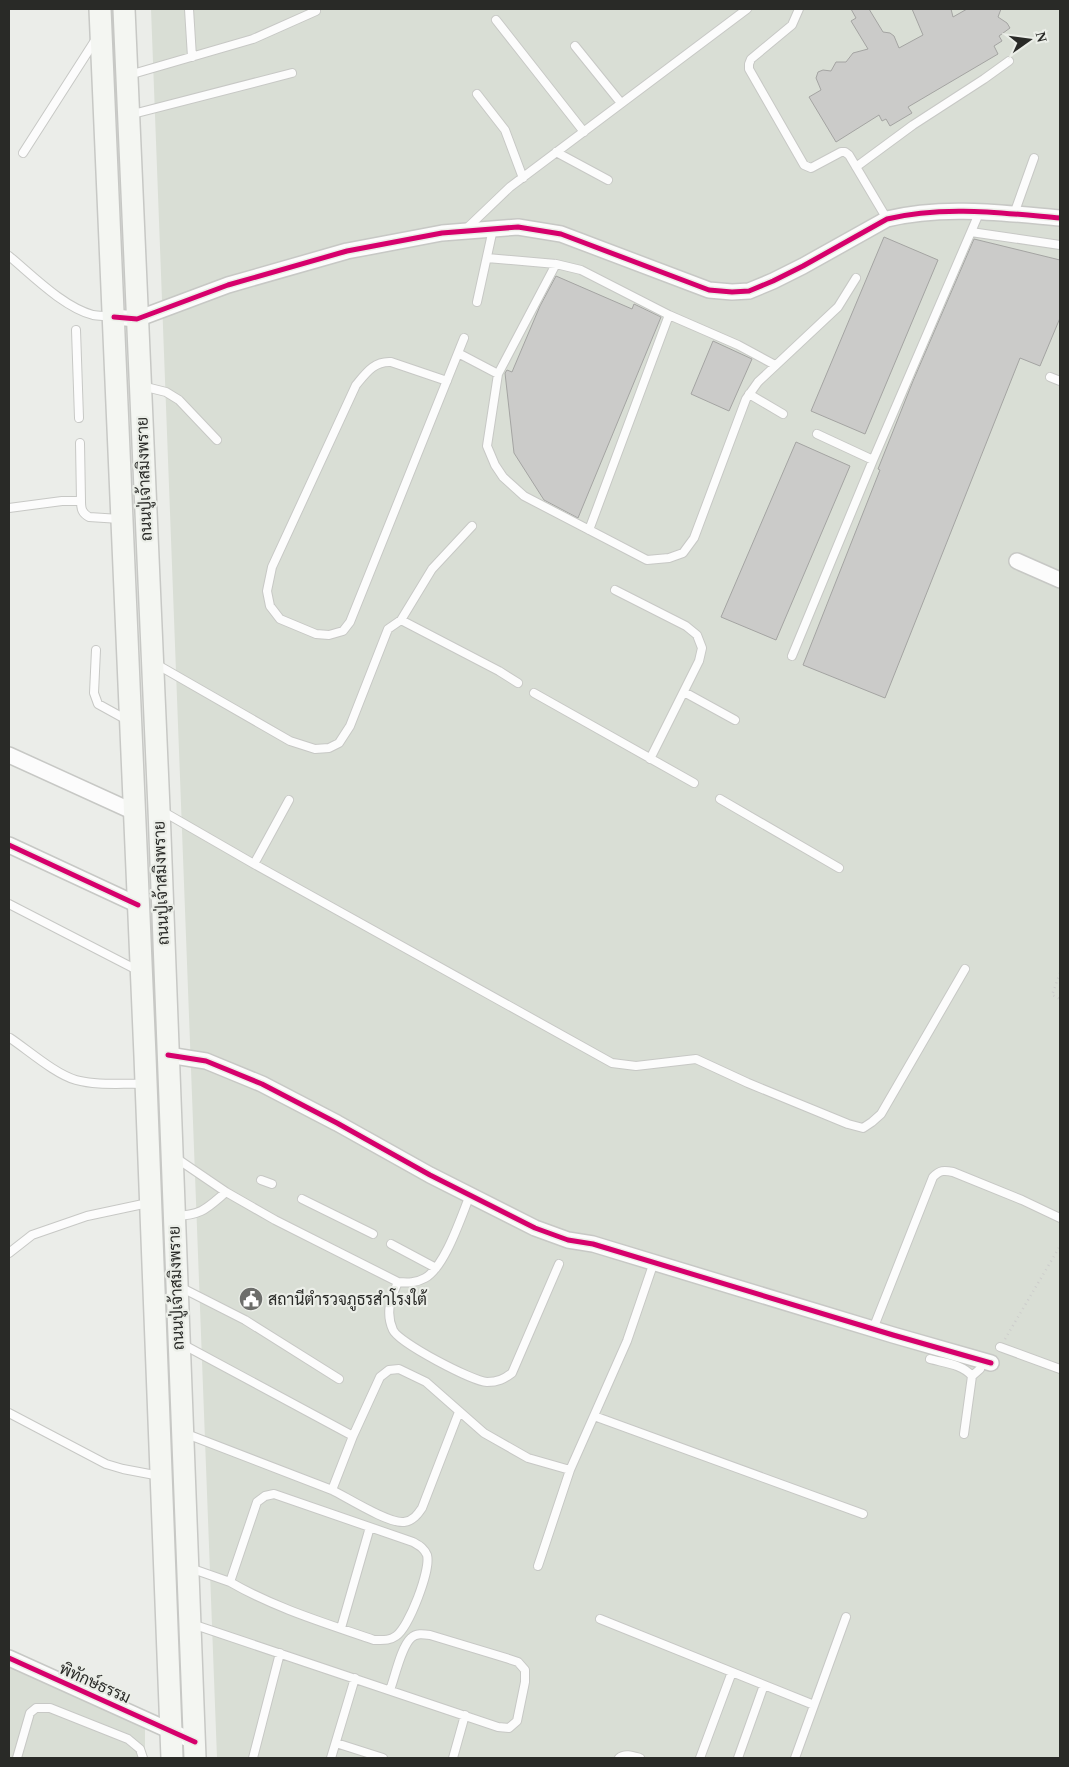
<svg xmlns="http://www.w3.org/2000/svg" width="1069" height="1767" font-family="'Times New Roman',Sarabun,serif">
  <rect width="100%" height="100%" fill="#ebede9"/>
  <path fill="#d9ded5" d="M 151,9 L 1060,9 L 1060,1758 L 217,1758 Z
    M 9,1666 L 145,1726 L 145,1758 L 9,1758 Z"/>
  <path fill="#cbcbc9" stroke="#a4a4a2" d="M 851,9 L 869,9 L 883,32 L 890,33 L 894,36 L 899,48 L 923,35 L 912,9 L 951,9 L 953,17 L 967,9 L 1001,9 L 998,17 L 1007,23 L 1010,28 L 999,36 L 1002,41 L 994,46 L 998,54 L 908,107 L 912,113 L 890,126 L 886,119 L 882,121 L 879,115 L 836,142 L 809,97 L 821,90 L 816,78 L 818,72 L 823,70 L 831,71 L 836,62 L 846,62 L 853,53 L 868,49 L 851,21 L 856,18 Z
    M 884,237 L 938,260 L 865,434 L 811,411 Z
    M 974,239 L 1060,260 L 1060,318 L 1040,366 L 1020,358 L 885,698 L 803,665 L 880,470 L 878,469 L 913,381 Z
    M 556,276 L 632,309 L 634,304 L 661,317 L 578,518 L 544,500 L 514,453 L 505,373 L 507,370 L 512,372 L 540,306 Z
    M 713,341 L 752,359 L 729,411 L 691,394 Z
    M 796,442 L 850,466 L 776,640 L 721,617 Z"/>
  <g fill="none" stroke-linecap="round" stroke-linejoin="round">
    <g stroke="#c7c8c5" stroke-width="10">
      <path id="service" d="M 189,9 L 192,57
        M 799,9 L 792,25 L 751,59 L 749,64 L 749,69 L 804,165 L 811,168 L 841,152 L 845,152 L 849,155 L 887,219
        M 496,20 L 584,132
        M 575,46 L 621,103
        M 129,75 L 253,39 L 316,11 L 315,9
        M 477,94 L 505,130 L 523,178
        M 129,115 L 292,73
        M 556,152 L 608,180
        M 23,153 L 96,39
        M 856,167 L 913,125 L 984,79 L 1009,61
        M 1014,214 L 1034,158
        M 465,230 L 510,187 L 747,9
        M 971,232 L 1060,245
        M 9,256 C 32,275 63,307 93,315 C 99,316 106,316 113,317
        M 487,258 L 556,264 L 581,270 L 669,315 L 738,345 L 775,365
        M 556,264 L 498,374 L 487,446 L 495,465 L 503,477 L 524,496 L 647,560 L 669,558 L 683,553 L 694,538 L 746,399 L 758,382 L 838,307 L 856,278
        M 477,302 L 493,229
        M 76,330 L 79,418
        M 458,353 L 498,374
        M 1050,377 L 1060,381
        M 447,381 L 391,362 C 374,361 366,373 356,385 L 272,567 L 267,591 L 270,606 L 280,619 L 316,634 L 329,635 L 343,631 L 350,622 L 464,338
        M 142,386 L 166,392 L 179,400 L 217,440
        M 749,394 L 783,414
        M 817,434 L 873,460
        M 81,501 C 81,509 82,513 89,517 L 120,519
        M 9,508 L 62,501 L 81,501 L 80,443
        M 589,530 L 669,315
        M 615,590 L 686,626 L 697,635 L 702,648 L 699,661 L 650,759
        M 401,620 L 432,569 L 472,526
        M 96,650 L 94,693 L 98,704 L 127,720
        M 792,656 L 873,460 L 980,211
        M 156,664 L 290,741 L 315,749 L 329,748 L 339,743 L 350,726 L 388,629 L 401,620 L 499,671 L 518,683
        M 684,692 L 735,720
        M 534,693 L 694,783
        M 720,799 L 839,868
        M 162,811 L 254,864 L 612,1063 L 636,1066 L 696,1059 L 748,1083 L 848,1124 L 863,1128 L 872,1122 L 881,1114 L 965,969
        M 254,864 L 289,800
        M 9,904 L 139,971
        M 10,1038 C 28,1050 55,1074 76,1080 C 97,1086 123,1083 145,1084
        M 176,1158 L 226,1192 L 275,1220 L 398,1282 C 408,1283 416,1283 425,1278 C 445,1267 461,1217 470,1195
        M 261,1180 L 272,1184
        M 302,1199 L 373,1234
        M 175,1216 C 202,1215 206,1209 226,1192
        M 391,1244 L 436,1268
        M 9,1253 L 32,1235 L 87,1216 L 148,1203
        M 398,1282 C 391,1298 385,1312 393,1330 C 399,1343 472,1381 487,1382 C 498,1382 504,1379 512,1373 L 559,1264
        M 180,1287 L 245,1320 L 339,1379
        M 873,1329 L 933,1177 C 940,1170 944,1170 953,1172 L 1022,1200 L 1060,1218
        M 182,1344 L 353,1436 L 332,1490 L 184,1433
        M 1000,1347 L 1060,1369
        M 930,1359 C 944,1363 962,1364 972,1376 L 964,1434
        M 972,1376 L 980,1369
        M 9,1413 L 106,1464 L 123,1469 L 160,1476
        M 594,1416 L 863,1514
        M 353,1436 L 380,1377 L 389,1370 L 399,1369 L 426,1382 L 484,1433 L 528,1458 L 570,1470 L 627,1341 L 654,1262
        M 332,1490 C 348,1498 389,1524 404,1522 C 413,1521 418,1514 422,1508 L 459,1412
        M 538,1566 L 570,1470
        M 190,1568 L 230,1582 L 257,1502 L 265,1496 L 274,1494 L 413,1542 C 420,1546 424,1548 427,1555 C 431,1570 409,1627 396,1636 C 389,1641 383,1640 374,1640 C 325,1623 275,1608 230,1582
        M 600,1619 L 814,1705
        M 192,1624 L 498,1727 L 509,1728 L 517,1721 L 525,1682 L 525,1670 L 518,1662 L 509,1659 L 430,1635 C 423,1634 416,1633 411,1638 C 401,1647 395,1677 390,1690
        M 341,1628 L 370,1527
        M 336,1743 L 383,1758
        M 17,1758 L 30,1713 L 36,1708 L 50,1708 L 128,1739 L 140,1749 L 143,1758
        M 253,1758 L 280,1653
        M 331,1758 L 355,1678
        M 453,1758 L 465,1715
        M 619,1758 C 625,1753 633,1756 640,1758
        M 700,1758 L 732,1672
        M 738,1758 L 764,1685
        M 795,1758 L 846,1617"/>
    </g>
    <g stroke="#c7c8c5" stroke-width="18">
      <path id="minor" d="M 114,317 L 137,319 L 228,285 L 347,251 L 442,233 L 518,227 L 561,234 L 709,290 L 732,292 L 749,291 L 773,281 L 803,266 L 887,219 C 943,205 1003,213 1060,218
        M 1017,561 L 1060,580
        M 9,755 L 134,812
        M 9,845 L 138,905
        M 168,1055 L 206,1061 L 262,1084 L 337,1123 L 430,1175 L 535,1228 L 568,1240 L 593,1244 L 893,1335 L 991,1363
        M 9,1658 L 195,1742"/>
    </g>
    <g stroke="#c7c8c5" stroke-width="24">
      <path id="secondary" d="M 100,9 L 145,1056 L 172,1758
        M 124,9 L 159,809 L 195,1758"/>
    </g>
    <path stroke="#cdcdcc" stroke-width="2.5" stroke-dasharray="1 4" stroke-linecap="butt" d="M 1060,973 L 1052,995 L 1060,999
      M 1005,1339 L 1060,1246"/>
    <use href="#service" stroke="#fcfcfc" stroke-width="8"/>
    <use href="#minor" stroke="#fcfcfc" stroke-width="15"/>
    <use href="#secondary" stroke="#f4f6f2" stroke-width="21"/>
    <g stroke="#ebeee8" stroke-width="8">
      <path id="cycleway" d="M 114,317 L 137,319 L 228,285 L 347,251 L 442,233 L 518,227 L 561,234 L 709,290 L 732,292 L 749,291 L 773,281 L 803,266 L 887,219 C 943,205 1003,213 1060,218
        M 9,845 L 138,905
        M 168,1055 L 206,1061 L 262,1084 L 337,1123 L 430,1175 L 535,1228 L 568,1240 L 593,1244 L 893,1335 L 991,1363
        M 9,1658 L 195,1742"/>
    </g>
    <use href="#cycleway" stroke="#d6006c" stroke-width="5"/>
  </g>
  <defs>
    <g id="civic-disc" transform="scale(1.25)"><circle r="9.5" fill="#6d6e6b" stroke="#ebeee8"/><path d="M-.6-6.5H3V-4.5H.6V-3L4-1V1h2V6H-6V1h2V-1L-.6-3ZM-1.2 2.5V6h2.4V2.5Z" fill="#fff"/></g>
  </defs>
  <g fill-rule="evenodd">
    <use href="#civic-disc" x="251" y="1299"/>
  </g>
  <g text-anchor="middle" dominant-baseline="central" stroke-width="4.5" stroke-linejoin="round" paint-order="stroke">
    <g font-size="16" fill="#292a27" stroke="#ebeee8">
      <text transform="translate(144 479) rotate(-92)">ถนนปู่เจ้าสมิงพราย</text>
      <text transform="translate(161 883) rotate(-92)">ถนนปู่เจ้าสมิงพราย</text>
      <text transform="translate(176 1288) rotate(-92)">ถนนปู่เจ้าสมิงพราย</text>
      <text transform="translate(95 1683) rotate(24)">พิทักษ์ธรรม</text>
    </g>
    <g font-size="16" fill="#292a27" stroke="#ebeee8" text-anchor="start">
      <text x="268" y="1299">สถานีตำรวจภูธรสำโรงใต้</text>
    </g>
  </g>
  <rect width="1069" height="1767" fill="none" stroke="#292a27" stroke-width="20"/>
  <g transform="translate(1029 40) rotate(76)" stroke="#ebeee8" stroke-width="4" paint-order="stroke">
  <path d="M0-4L9 19L0 12L-9 19Z" fill="#292a27"/>
  <text y="-8" font-size="14" font-weight="bold" text-anchor="middle" fill="#292a27">N</text>
  </g>
</svg>
